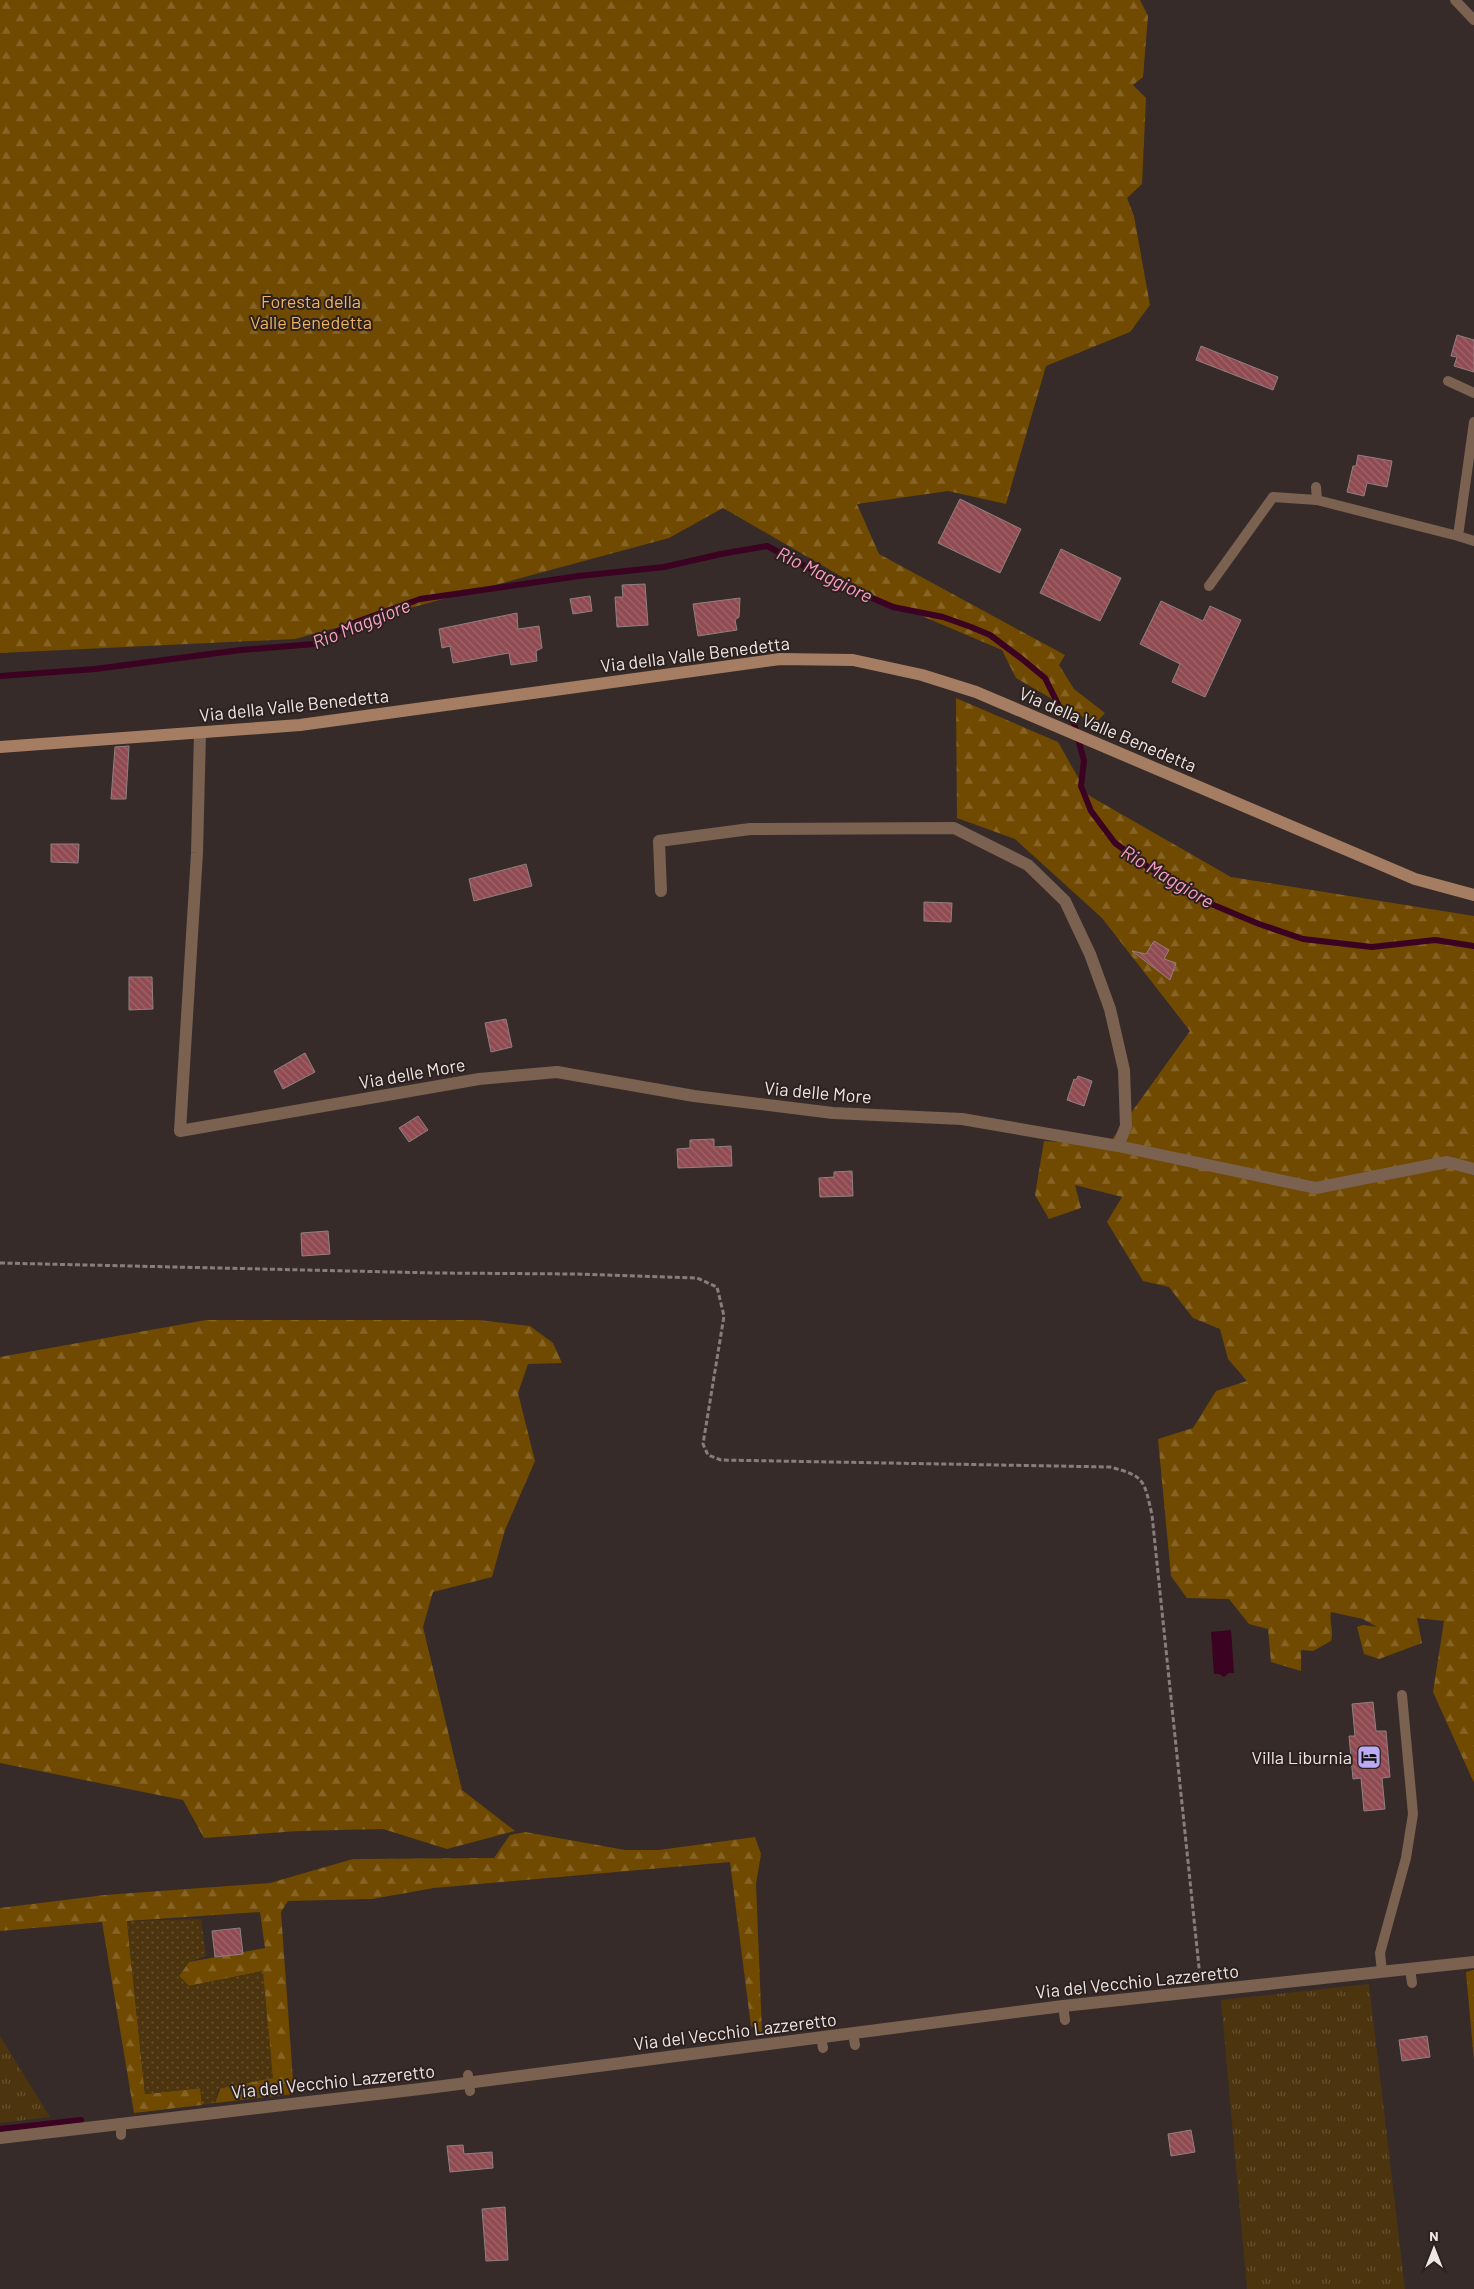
<svg xmlns="http://www.w3.org/2000/svg" width="1474" height="2289" font-family="Barlow,sans-serif">
  <defs>
    <pattern id="grass-tufts" width="24" height="20" patternUnits="userSpaceOnUse" patternTransform="scale(1.25)"><rect width="24" height="20" fill="#4c340e"/><path d="M3 7l-1-3M5 7V3M7 7l1-3M15 17l-1-3M17 17v-4M19 17l1-3" fill="none" stroke="#665131"/></pattern>
    <pattern id="forest-firs" width="22" height="20" patternUnits="userSpaceOnUse" patternTransform="scale(1.25)"><rect width="22" height="20" fill="#714a01"/><path d="M5 1l3.5 6h-7zM16 11l3.5 6h-7z" fill="#866426"/></pattern>
    <pattern id="garden-dots" width="8" height="8" patternUnits="userSpaceOnUse" patternTransform="scale(1.25)"><rect width="8" height="8" fill="#4c340e"/><path d="M2 2h.1M6 6h.1" fill="none" stroke="#665131" stroke-width="1.8" stroke-linecap="round"/></pattern>
    <pattern id="building-back-hatch" width="6" height="6" patternUnits="userSpaceOnUse" patternTransform="scale(1.25)"><rect width="6" height="6" fill="#904b52"/><path d="M-1 5l2 2M0 0l6 6M5-1l2 2" fill="none" stroke="#a0656b"/></pattern>
  </defs>
  <rect width="100%" height="100%" fill="#362b28"/>
  <path fill="url(#grass-tufts)" d="M 1369,1984 L 1405,2289 L 1247,2289 L 1221,2000 Z
    M 0,2036 L 50,2117 L 0,2123 Z"/>
  <path fill="url(#forest-firs)" d="M 0,0 L 1140,0 L 1148,16 L 1143,77 L 1133,85 L 1146,98 L 1142,184 L 1127,198 L 1134,216 L 1150,305 L 1130,332 L 1046,366 L 1006,504 L 948,491 L 857,504 L 879,554 L 1065,655 L 1059,665 L 1074,689 L 1105,713 L 1095,724 L 1016,678 L 1002,650 L 875,596 L 723,508 L 669,538 L 295,639 L 0,653 Z
    M 956,698 L 1058,742 L 1088,795 L 1231,877 L 1474,916 L 1474,1783 L 1433,1692 L 1444,1621 L 1417,1618 L 1422,1643 L 1379,1659 L 1364,1654 L 1357,1627 L 1363,1625 L 1377,1627 L 1363,1619 L 1331,1612 C 1329,1623 1334,1630 1331,1641 L 1313,1651 L 1301,1650 L 1301,1671 L 1271,1662 L 1268,1629 L 1249,1624 L 1229,1599 L 1187,1598 L 1171,1576 L 1158,1439 L 1193,1428 L 1216,1391 L 1247,1381 L 1228,1359 L 1220,1329 L 1193,1318 L 1169,1287 L 1143,1281 L 1107,1222 L 1122,1197 L 1075,1185 L 1081,1208 L 1049,1219 L 1035,1195 L 1044,1141 L 1108,1145 L 1190,1031 L 1102,918 L 1015,839 L 957,818 Z
    M 206,1320 L 479,1320 L 530,1326 L 553,1343 L 562,1363 L 528,1364 L 518,1393 L 535,1461 L 505,1530 L 492,1577 L 433,1592 L 423,1627 L 462,1790 L 515,1831 L 447,1849 L 383,1829 L 298,1831 L 204,1838 L 183,1800 L 0,1763 L 0,1357 Z
    M 525,1832 L 625,1850 L 659,1850 L 755,1837 L 761,1854 L 756,1884 L 762,2033 L 751,2026 L 730,1862 L 434,1888 L 372,1899 L 288,1901 L 281,1912 L 294,2094 L 215,2103 L 263,1971 L 189,1986 L 179,1976 L 189,1962 L 265,1948 L 260,1912 L 127,1921 L 145,2094 L 201,2088 L 202,2105 L 134,2113 L 102,1922 L 0,1931 L 0,1908 L 105,1895 L 270,1883 L 353,1859 L 494,1858 L 510,1835 Z
    M 1474,1970 L 1474,2061 L 1466,1972 Z"/>
  <path fill="url(#garden-dots)" d="M 201,1919 L 206,1956 L 189,1962 L 179,1976 L 189,1986 L 263,1971 L 273,2078 L 218,2089 L 215,2103 L 202,2105 L 200,2088 L 145,2094 L 127,1921 Z"/>
  <path fill="#3c0221" d="M 1231,1630 L 1234,1673 L 1229,1673 L 1224,1677 L 1219,1674 L 1214,1674 L 1211,1632 Z"/>
  <g fill="none" stroke-linecap="round" stroke-linejoin="round">
    <path stroke="#3c0221" stroke-width="6" d="M 0,676 L 95,669 L 241,650 L 314,644 L 356,622 L 420,599 L 579,576 L 664,567 L 721,554 L 767,546 L 835,582 L 893,607 L 943,617 L 971,627 L 990,635 L 1022,659 L 1045,678 L 1060,708 L 1074,723 L 1084,761 L 1081,786 L 1091,811 L 1115,843 L 1148,867 L 1204,901 L 1259,924 L 1303,939 L 1372,947 L 1435,940 L 1474,946
      M 0,2129 L 81,2120"/>
  </g>
  <path fill="url(#building-back-hatch)" stroke="#8f8181" d="M 1457,335 L 1474,340 L 1474,372 L 1454,366 L 1457,357 L 1451,356 Z
    M 1201,346 L 1278,377 L 1273,390 L 1196,360 Z
    M 1358,455 L 1392,461 L 1387,487 L 1367,483 L 1364,496 L 1347,492 L 1353,466 L 1356,466 Z
    M 960,499 L 1021,529 L 1000,573 L 938,543 Z
    M 1061,549 L 1121,578 L 1100,621 L 1040,593 Z
    M 645,584 L 648,625 L 617,627 L 615,597 L 623,597 L 622,585 Z
    M 590,596 L 592,611 L 573,614 L 570,599 Z
    M 740,598 L 739,617 L 735,620 L 737,630 L 698,636 L 693,604 Z
    M 1161,601 L 1203,621 L 1210,606 L 1241,620 L 1205,697 L 1172,682 L 1180,664 L 1140,644 Z
    M 517,613 L 518,629 L 539,626 L 542,648 L 536,651 L 537,661 L 511,665 L 509,653 L 453,663 L 450,646 L 442,648 L 439,629 Z
    M 129,746 L 126,799 L 111,799 L 115,747 Z
    M 51,844 L 79,844 L 78,863 L 51,862 Z
    M 526,864 L 532,886 L 474,901 L 469,879 Z
    M 924,902 L 952,903 L 951,922 L 924,921 Z
    M 1154,941 L 1169,950 L 1164,959 L 1176,963 L 1170,980 L 1132,951 L 1146,954 Z
    M 129,977 L 152,977 L 153,1009 L 129,1010 Z
    M 506,1019 L 512,1047 L 491,1052 L 485,1023 Z
    M 305,1053 L 315,1072 L 283,1089 L 274,1071 Z
    M 1078,1076 L 1092,1081 L 1084,1106 L 1067,1100 L 1074,1079 L 1076,1080 Z
    M 418,1116 L 428,1130 L 409,1142 L 399,1128 Z
    M 714,1139 L 714,1147 L 731,1146 L 732,1166 L 678,1168 L 677,1149 L 690,1148 L 690,1140 Z
    M 852,1171 L 853,1196 L 820,1197 L 819,1178 L 834,1177 L 834,1172 Z
    M 328,1231 L 330,1254 L 302,1256 L 301,1233 Z
    M 1373,1702 L 1376,1731 L 1386,1731 L 1390,1777 L 1382,1778 L 1385,1809 L 1364,1811 L 1361,1778 L 1353,1779 L 1349,1736 L 1355,1736 L 1352,1704 Z
    M 240,1928 L 243,1954 L 215,1957 L 212,1931 Z
    M 1427,2036 L 1430,2057 L 1402,2061 L 1399,2040 Z
    M 1191,2130 L 1195,2152 L 1171,2156 L 1168,2134 Z
    M 463,2145 L 464,2154 L 492,2152 L 493,2168 L 450,2172 L 447,2146 Z
    M 505,2207 L 508,2260 L 486,2261 L 482,2209 Z"/>
  <g fill="none" stroke-linecap="round" stroke-linejoin="round">
    <path stroke="#877e7b" stroke-width="3" stroke-dasharray="5 2.5" stroke-linecap="butt" d="M 0,1263 L 436,1273 L 575,1274 L 697,1278 L 717,1287 L 724,1316 L 703,1444 L 708,1455 L 721,1460 L 1110,1467 C 1145,1476 1144,1480 1152,1515 L 1200,1977"/>
    <path stroke="#7a6150" stroke-width="10" d="M 1455,0 L 1474,20
      M 1448,381 L 1474,393
      M 1474,422 L 1458,536 L 1474,541
      M 1316,487 L 1317,500 L 1458,536
      M 1209,586 L 1273,497 L 1317,500
      M 1410,1969 L 1412,1983
      M 1382,1972 L 1380,1953 L 1406,1858 L 1413,1814 L 1402,1695
      M 1063,2006 L 1065,2020
      M 853,2033 L 855,2045
      M 821,2037 L 823,2048
      M 468,2075 L 470,2091
      M 121,2124 L 121,2135"/>
    <path stroke="#7a6150" stroke-width="12" d="M 200,733 L 197,853 L 180,1131 L 479,1079 L 557,1072 L 694,1096 L 833,1113 L 962,1119 L 1118,1146 L 1126,1126 L 1124,1070 L 1110,1009 L 1090,954 L 1065,901 L 1028,865 L 954,828 L 750,829 L 659,841 L 661,891
      M 1118,1146 L 1316,1188 L 1447,1162 L 1474,1169
      M 0,2138 L 420,2089 L 1063,2006 L 1474,1962"/>
    <path stroke="#a57d62" stroke-width="12" d="M 0,747 L 300,725 L 780,659 L 853,660 L 922,675 L 976,692 L 1415,879 L 1474,895"/>
  </g>
  <defs>
    <g id="hotel-square" transform="scale(1.25)"><rect x="-9" y="-9" width="18" height="18" rx="4" fill="#bbaaf6" stroke="#2c211e"/><path d="M-6-4.5h1.5V1H6V5H4.5V3h-9V5H-6ZM-4 0a1.8 1.8 0 1 1 3.6 0ZM.5 0V-2.5h3Q6-2.5 6 0Z" fill="#111"/></g>
  </defs>
  <g fill-rule="evenodd">
    <use href="#hotel-square" x="1369" y="1757"/>
  </g>
  <g text-anchor="middle" dominant-baseline="central" stroke-width="4" stroke-linejoin="round" paint-order="stroke">
    <g font-size="18" fill="#efb45f" stroke="#2c211e">
      <text x="311" y="301">Foresta della<tspan x="311" dy="21">Valle Benedetta</tspan></text>
    </g>
    <g font-size="18" fill="#eee6e4" stroke="#2c211e">
      <text transform="translate(695 654) rotate(-7)">Via della Valle Benedetta</text>
      <text transform="translate(294 705) rotate(-6)">Via della Valle Benedetta</text>
      <text transform="translate(1108 729) rotate(23)">Via della Valle Benedetta</text>
      <text transform="translate(412 1073) rotate(-10)">Via delle More</text>
      <text transform="translate(818 1092) rotate(5)">Via delle More</text>
      <text transform="translate(1137 1981) rotate(-6)">Via del Vecchio Lazzeretto</text>
      <text transform="translate(735 2031) rotate(-7)">Via del Vecchio Lazzeretto</text>
      <text transform="translate(333 2081) rotate(-6)">Via del Vecchio Lazzeretto</text>
    </g>
    <g font-size="18" fill="#eee6e4" stroke="#2c211e" text-anchor="end">
      <text x="1352" y="1757">Villa Liburnia</text>
    </g>
    <g font-size="19" font-style="italic" fill="#fe9ec5" stroke="#2c211e">
      <text transform="translate(825 574) rotate(26)">Rio Maggiore</text>
      <text transform="translate(361 623) rotate(-22)">Rio Maggiore</text>
      <text transform="translate(1168 876) rotate(31)">Rio Maggiore</text>
    </g>
  </g>
  <g transform="translate(1434 2249)" stroke="#2c211e" stroke-width="4" paint-order="stroke">
  <path d="M0-4L9 19L0 12L-9 19Z" fill="#eee6e4"/>
  <text y="-8" font-size="14" font-weight="bold" text-anchor="middle" fill="#eee6e4">N</text>
  </g>
</svg>
